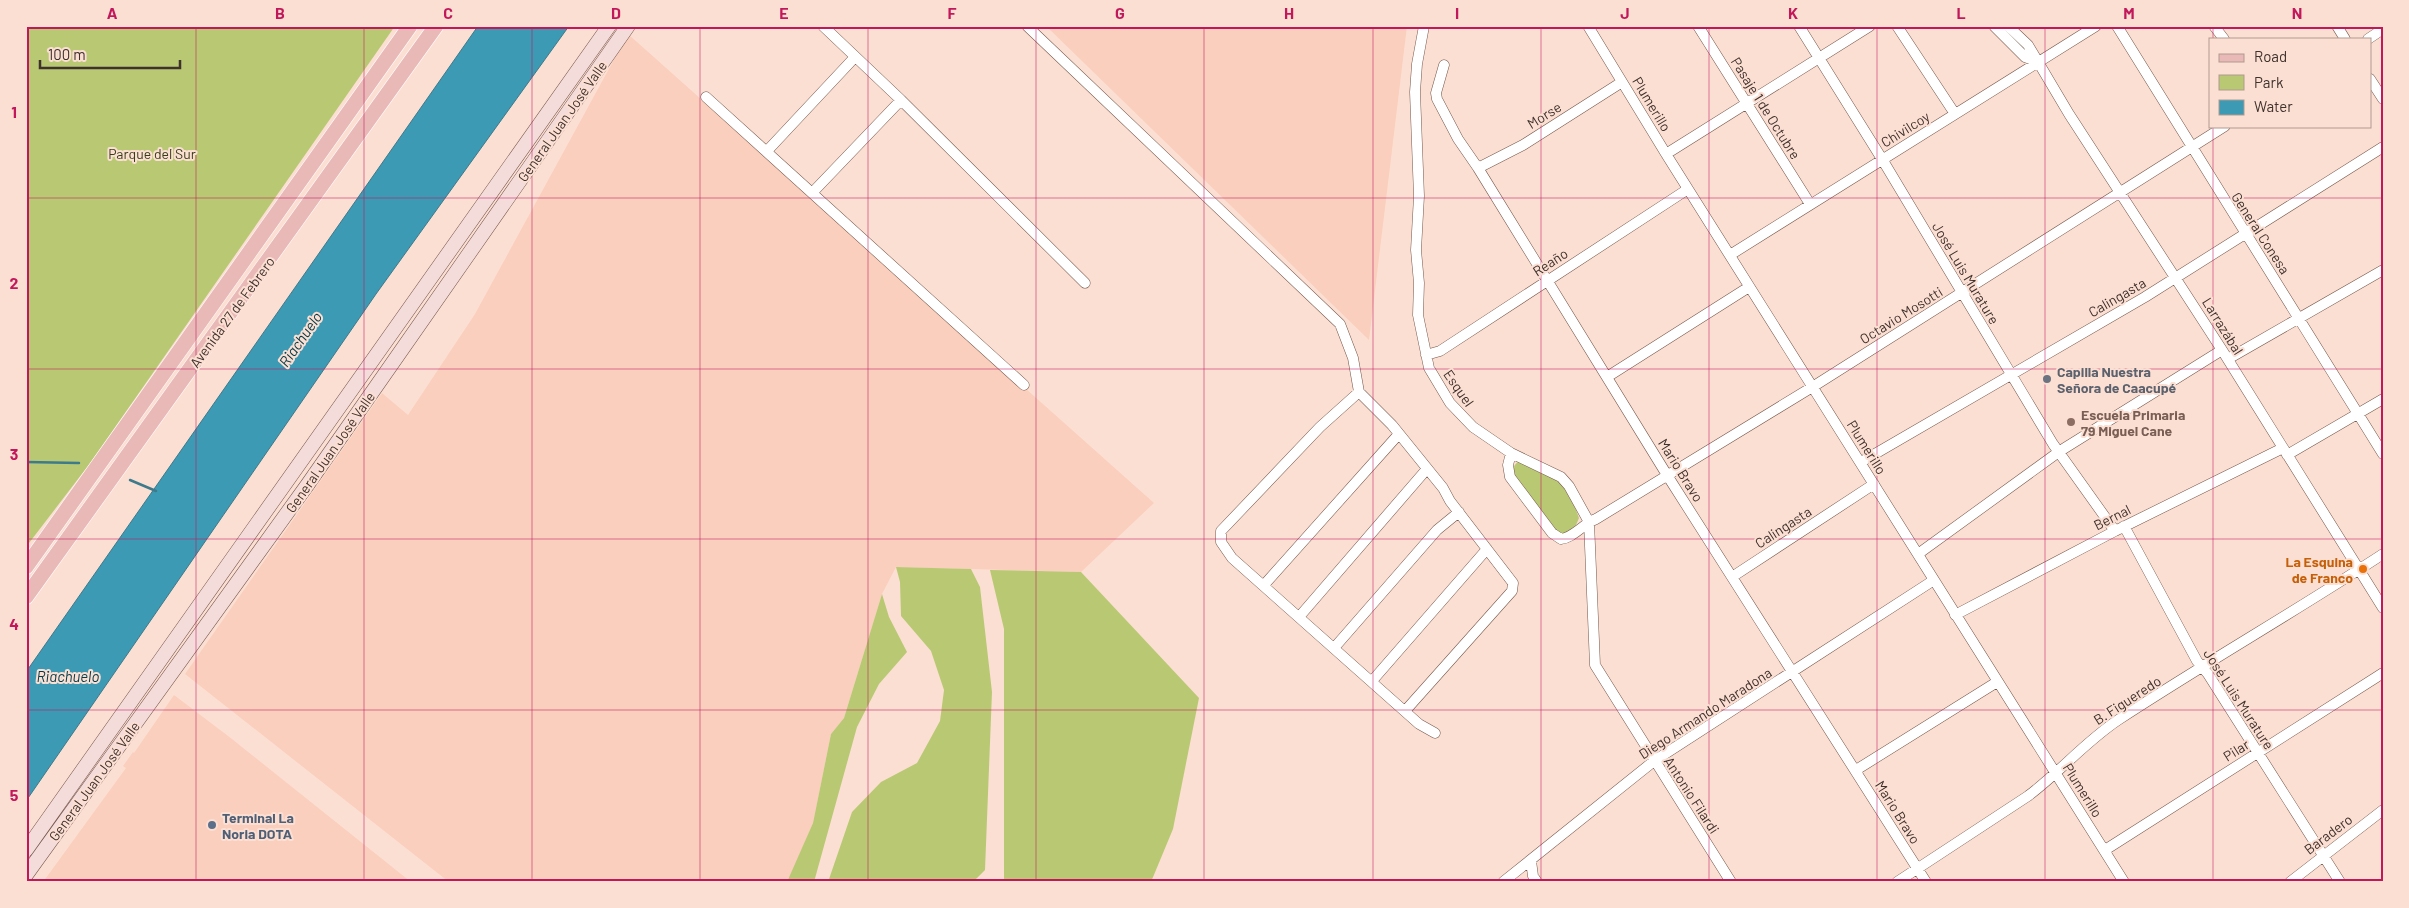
<svg xmlns="http://www.w3.org/2000/svg" width="2409" height="908" font-family="Barlow,sans-serif">
  <rect width="100%" height="100%" fill="#fcdfd3"/>
  <path fill="#facfbd" d="M 1046,26 L 1407,26 L 1369,340 Z
    M 628,34 L 1154,503 L 1081,572 L 896,567 L 882,594 L 844,718 L 831,734 L 813,823 L 788,882 L 449,882 L 185,674 L 382,393 L 408,415 L 475,314 Z
    M 174,695 L 232,739 L 411,882 L 43,882 L 126,768 L 123,766 L 133,752 L 134,753 Z"/>
  <path fill="#b9c973" d="M 26,26 L 395,26 L 88,466 L 26,547 Z
    M 1520,461 C 1556,479 1565,478 1579,518 L 1576,525 L 1563,536 L 1558,533 L 1516,481 C 1513,473 1511,465 1520,461 Z
    M 896,567 L 971,569 L 980,587 L 992,692 L 985,870 L 973,882 L 828,882 L 852,812 L 881,782 L 917,763 L 940,721 L 944,690 L 931,651 L 901,616 L 900,582 Z
    M 990,570 L 1081,572 L 1199,698 L 1173,829 L 1151,882 L 1004,882 L 1004,629 Z
    M 882,594 L 889,617 L 907,652 L 879,684 L 857,727 L 814,882 L 787,882 L 813,823 L 831,734 L 844,718 Z"/>
  <path fill="#3c9ab4" stroke="#3d7a8b" d="M 478,26 L 569,26 L 376,294 L 26,801 L 26,672 Z"/>
  <g fill="none" stroke-linecap="round" stroke-linejoin="round">
    <path stroke="#3d7a8b" stroke-width="2.5" d="M 26,462 L 79,463
      M 130,480 L 156,491"/>
    <g stroke="#75574b" stroke-width="11">
      <path id="minor" d="M 823,26 L 901,100 L 1085,283
        M 1027,26 L 1340,324 L 1353,358 L 1359,392 L 1392,425 L 1443,488 L 1450,501 L 1513,583 L 1512,591 L 1405,711
        M 1424,26 L 1417,64 L 1415,92 L 1419,196 L 1416,250 L 1419,283 L 1418,315 L 1429,368 L 1450,403 L 1473,427 L 1511,453 L 1561,477 L 1569,486 L 1589,522 L 1595,665 L 1731,882
        M 1588,26 L 1666,154 L 2124,882
        M 1698,26 L 1810,204
        M 1799,26 L 1882,159 L 2053,444 L 2115,531
        M 1897,26 L 1955,114
        M 1994,26 L 2025,57 L 2038,62
        M 2008,26 L 2028,45 L 2034,55 L 2069,114 L 2222,350 L 2383,608
        M 2117,26 L 2383,454
        M 2214,26 L 2224,39
        M 2337,26 L 2345,39
        M 2368,39 L 2383,29
        M 1444,65 L 1436,93 L 1437,99 L 1458,139 L 1478,168 L 1667,475 L 1926,882
        M 2370,79 L 2383,99
        M 706,97 L 1024,385
        M 767,151 L 855,57
        M 1666,154 L 1870,26
        M 1478,168 L 1523,145 L 1622,82
        M 812,193 L 901,100
        M 1730,255 L 2096,26
        M 1426,355 L 1440,351 L 1688,189
        M 2228,359 L 2383,270
        M 1607,377 L 1749,287
        M 1359,392 L 1320,427 L 1221,531 L 1221,542 L 1232,558 L 1419,724 L 1435,733
        M 1511,453 L 1508,465 L 1510,477 L 1552,533 L 1561,539 C 1573,538 1583,524 1596,519 L 1814,386 L 2225,126
        M 2287,455 L 2383,399
        M 1861,462 L 2145,297 L 2383,147
        M 2124,526 L 2197,661 L 2208,674 L 2340,882
        M 1918,554 L 2060,451 L 2222,350
        M 1732,577 L 1874,484
        M 1264,585 L 1398,435
        M 1955,615 L 2115,531 L 2283,448
        M 1299,617 L 1426,470
        M 1334,648 L 1437,530 L 1459,512
        M 1372,681 L 1487,549
        M 1856,770 L 1997,682
        M 2105,850 L 2383,673
        M 1531,861 L 1533,876 L 1537,882
        M 1503,882 L 1654,761 L 1934,580
        M 1897,882 L 2028,796 C 2060,772 2085,742 2118,720 C 2205,663 2296,611 2383,554
        M 2290,882 L 2383,810"/>
    </g>
    <g stroke="#75574b" stroke-width="15">
      <path id="secondary" d="M 26,850 L 609,26
        M 26,875 L 308,484 L 628,26"/>
    </g>
    <g stroke="#fff" stroke-width="16">
      <path id="primary" d="M 26,567 L 410,26
        M 26,597 L 436,26"/>
    </g>
    <use href="#minor" stroke="#fff" stroke-width="10"/>
    <use href="#secondary" stroke="#f4dcdb" stroke-width="14"/>
    <use href="#primary" stroke="#e9b9b7" stroke-width="15"/>
  </g>
  <path fill="none" stroke="#c2185b" stroke-width="1" stroke-opacity="0.55" d="M 196,26 L 196,882M 364,26 L 364,882M 532,26 L 532,882M 700,26 L 700,882M 868,26 L 868,882M 1036,26 L 1036,882M 1204,26 L 1204,882M 1373,26 L 1373,882M 1541,26 L 1541,882M 1709,26 L 1709,882M 1877,26 L 1877,882M 2045,26 L 2045,882M 2213,26 L 2213,39M 2213,126 L 2213,882M 26,198 L 2383,198M 26,369 L 2383,369M 26,539 L 2383,539M 26,710 L 2383,710"/>
  <circle fill="#6b7280" stroke="#fcdfd3" stroke-width="2" cx="2047" cy="379" r="5"/>
  <circle fill="#8d6e63" stroke="#fcdfd3" stroke-width="2" cx="2071" cy="422" r="5"/>
  <circle fill="#e8710a" stroke="#fcdfd3" stroke-width="2" cx="2363" cy="569" r="5"/>
  <circle fill="#5c6f8a" stroke="#fcdfd3" stroke-width="2" cx="212" cy="825" r="5"/>
  <g text-anchor="middle" dominant-baseline="central" stroke-width="4" stroke-linejoin="round" paint-order="stroke">
    <g font-size="14" fill="#3f312c" stroke="#fcdfd3">
      <text transform="translate(1652 104) rotate(59)">Plumerillo</text>
      <text transform="translate(1766 108) rotate(58)">Pasaje 1 de Octubre</text>
      <text transform="translate(1544 115) rotate(-32)">Morse</text>
      <text transform="translate(562 121) rotate(-55)">General Juan José Valle</text>
      <text transform="translate(1905 129) rotate(-32)">Chivilcoy</text>
      <text transform="translate(2261 233) rotate(57)">General Conesa</text>
      <text transform="translate(1550 262) rotate(-33)">Reaño</text>
      <text transform="translate(1966 273) rotate(59)">José Luis Murature</text>
      <text transform="translate(2117 297) rotate(-30)">Calingasta</text>
      <text transform="translate(232 312) rotate(-54)">Avenida 27 de Febrero</text>
      <text transform="translate(1901 315) rotate(-32)">Octavio Mosotti</text>
      <text transform="translate(2223 326) rotate(58)">Larrazábal</text>
      <text transform="translate(1459 388) rotate(55)">Esquel</text>
      <text transform="translate(1867 447) rotate(58)">Plumerillo</text>
      <text transform="translate(330 452) rotate(-55)">General Juan José Valle</text>
      <text transform="translate(1681 470) rotate(58)">Mario Bravo</text>
      <text transform="translate(2112 517) rotate(-27)">Bernal</text>
      <text transform="translate(1783 527) rotate(-33)">Calingasta</text>
      <text transform="translate(2239 699) rotate(57)">José Luis Murature</text>
      <text transform="translate(2127 700) rotate(-33)">B. Figueredo</text>
      <text transform="translate(1705 713) rotate(-33)">Diego Armando Maradona</text>
      <text transform="translate(2236 750) rotate(-32)">Pilar</text>
      <text transform="translate(94 781) rotate(-54)">General Juan José Valle</text>
      <text transform="translate(2083 790) rotate(58)">Plumerillo</text>
      <text transform="translate(1692 795) rotate(57)">Antonio Filardi</text>
      <text transform="translate(1898 812) rotate(58)">Mario Bravo</text>
      <text transform="translate(2328 834) rotate(-37)">Baradero</text>
    </g>
    <g font-size="14" fill="#373e17" stroke="#fcdfd3">
      <text x="152" y="153">Parque del Sur</text>
    </g>
    <g font-size="14" font-weight="bold" fill="#5b616d" stroke="#fcdfd3" text-anchor="start">
      <text x="2057" y="371">Capilla Nuestra<tspan x="2057" dy="16">Señora de Caacupé</tspan></text>
    </g>
    <g font-size="14" font-weight="bold" fill="#785e54" stroke="#fcdfd3" text-anchor="start">
      <text x="2081" y="414">Escuela Primaria<tspan x="2081" dy="16">79 Miguel Cane</tspan></text>
    </g>
    <g font-size="14" font-weight="bold" fill="#c56008" stroke="#fcdfd3" text-anchor="end">
      <text x="2353" y="561">La Esquina<tspan x="2353" dy="16">de Franco</tspan></text>
    </g>
    <g font-size="14" font-weight="bold" fill="#4e5e75" stroke="#fcdfd3" text-anchor="start">
      <text x="222" y="817">Terminal La<tspan x="222" dy="16">Noria DOTA</tspan></text>
    </g>
    <g font-size="15" font-style="italic" fill="#003b49" stroke="#fcdfd3">
      <text transform="translate(300 339) rotate(-55)">Riachuelo</text>
      <text x="68" y="676">Riachuelo</text>
    </g>
  </g>
  <rect width="2409" height="908" fill="none" stroke="#fcdfd3" stroke-width="55"/>
  <rect x="2209" y="38" width="162" height="90" fill="#fcdfd3" stroke="#b09990"/>
  <rect x="2219" y="54" width="25" height="8" fill="#e9b9b7" stroke="#b09990"/>
  <text x="2254" y="62" font-size="15" fill="#3f312c">Road</text>
  <rect x="2219" y="75" width="25" height="15" fill="#b9c973" stroke="#b09990"/>
  <text x="2254" y="88" font-size="15" fill="#3f312c">Park</text>
  <rect x="2219" y="100" width="25" height="15" fill="#3c9ab4" stroke="#b09990"/>
  <text x="2254" y="112" font-size="15" fill="#3f312c">Water</text>
  <path d="M40 60v8h140v-8" fill="none" stroke="#3f312c" stroke-width="2.5"/>
  <text x="48" y="60" font-size="15" fill="#3f312c" stroke="#fcdfd3" stroke-width="4" paint-order="stroke">100 m</text>
  <rect x="28" y="28" width="2354" height="852" fill="none" stroke="#c2185b" stroke-width="2"/>
  <g font-size="16" text-anchor="middle" font-weight="bold" fill="#c2185b">
    <text x="112" y="19">A</text>
    <text x="280" y="19">B</text>
    <text x="448" y="19">C</text>
    <text x="616" y="19">D</text>
    <text x="784" y="19">E</text>
    <text x="952" y="19">F</text>
    <text x="1120" y="19">G</text>
    <text x="1289" y="19">H</text>
    <text x="1457" y="19">I</text>
    <text x="1625" y="19">J</text>
    <text x="1793" y="19">K</text>
    <text x="1961" y="19">L</text>
    <text x="2129" y="19">M</text>
    <text x="2297" y="19">N</text>
    <text x="14" y="118">1</text>
    <text x="14" y="289">2</text>
    <text x="14" y="460">3</text>
    <text x="14" y="630">4</text>
    <text x="14" y="801">5</text>
  </g>
</svg>
